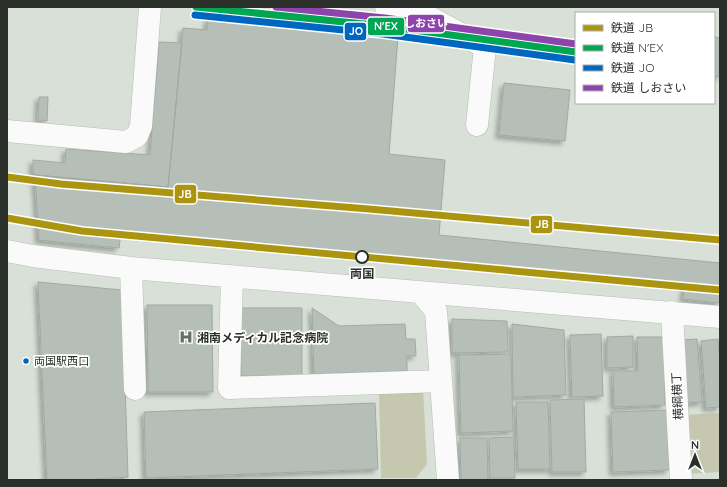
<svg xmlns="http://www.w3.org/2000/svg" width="727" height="487" font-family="Quicksand,'Noto Sans JP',sans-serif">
  <defs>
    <filter id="shadow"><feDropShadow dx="-3.5" dy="3.5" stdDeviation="2" flood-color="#0004"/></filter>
  </defs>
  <rect width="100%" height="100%" fill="#d8e0d7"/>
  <path fill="#c5c8af" d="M 423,389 L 427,464 L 416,478 L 381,478 L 379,390 Z
    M 720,413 L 720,472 L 685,474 L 682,415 Z"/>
  <path fill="#b6beb8" stroke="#a2a9a3" filter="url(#shadow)" d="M 225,7 L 254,7 L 254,10 L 399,23 L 389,154 L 445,160 L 439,235 L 720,263 L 720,303 L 683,299 L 685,284 L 121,232 L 119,248 L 39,240 L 35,175 L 168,187 L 183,28 L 207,30 L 208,18 L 223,20 Z
    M 714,37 L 720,38 L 720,77 L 714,76 Z
    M 159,42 L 182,43 L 168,187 L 35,175 L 33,172 L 33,160 L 65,163 L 66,149 L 150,155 Z
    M 504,83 L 570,90 L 565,141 L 499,135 Z
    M 39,97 L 48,97 L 47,121 L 38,121 Z
    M 38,282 L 122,290 L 128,477 L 82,480 L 47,480 Z
    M 147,305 L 212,305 L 213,392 L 148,392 Z
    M 241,308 L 302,308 L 302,376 L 241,376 Z
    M 312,308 L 339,326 L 405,324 L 406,339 L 415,339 L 416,356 L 407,356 L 407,371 L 314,374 Z
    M 452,319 L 507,321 L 508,352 L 452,353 Z
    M 512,324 L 564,330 L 566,395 L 513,397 Z
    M 601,334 L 603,396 L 572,397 L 570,335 Z
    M 633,336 L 633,367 L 607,368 L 607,337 Z
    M 637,337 L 664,337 L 665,405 L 614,407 L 613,371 L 638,371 Z
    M 697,339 L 702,402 L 684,403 L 679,340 Z
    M 718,339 L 720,363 L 720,407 L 706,408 L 701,341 Z
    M 511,354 L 513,431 L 461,433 L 459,355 Z
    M 584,399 L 586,472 L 552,472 L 550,400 Z
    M 516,402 L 548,402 L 550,469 L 518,469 Z
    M 375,403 L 378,469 L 146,478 L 144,412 Z
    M 667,410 L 669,470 L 613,472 L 611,412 Z
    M 514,437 L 515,478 L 490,478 L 489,438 Z
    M 460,438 L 487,438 L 488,479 L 461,480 Z"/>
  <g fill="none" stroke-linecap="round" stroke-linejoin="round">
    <g stroke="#b6bdb5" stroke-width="23">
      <path id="minor" d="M 386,7 L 416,10 L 485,47 L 477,125
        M 7,131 L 126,142 L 137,136 L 141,126 L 150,7
        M 7,251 L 33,256 L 131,268 L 720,317
        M 131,268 L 135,389
        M 232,277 L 229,388 L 441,381
        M 421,293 L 436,311 L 448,480
        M 672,312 L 681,480"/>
    </g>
    <use href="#minor" stroke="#f9faf9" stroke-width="22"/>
    <g stroke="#fff" stroke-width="10">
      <path id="rail-1" d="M 7,177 L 61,184 L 369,209 L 720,240
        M 7,218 L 82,231 L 720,290"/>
    </g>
    <g stroke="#fff" stroke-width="10">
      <path id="rail-2" d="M 196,7 L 384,26 L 576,52"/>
    </g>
    <g stroke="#fff" stroke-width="10">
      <path id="rail-3" d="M 195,15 L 383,34 L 575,60"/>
    </g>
    <g stroke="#fff" stroke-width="10">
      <path id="rail-4" d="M 276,7 L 385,18 L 576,44"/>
    </g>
    <use href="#rail-1" stroke="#aa9410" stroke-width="7"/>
    <use href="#rail-2" stroke="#00a651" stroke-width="7"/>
    <use href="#rail-3" stroke="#0067c0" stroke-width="7"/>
    <use href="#rail-4" stroke="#8e44ad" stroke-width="7"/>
  </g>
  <defs>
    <g id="hospital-bare" transform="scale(1.08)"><path d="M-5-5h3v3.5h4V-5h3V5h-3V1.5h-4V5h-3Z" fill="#676e66" stroke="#fff" stroke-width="2.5" paint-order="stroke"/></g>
  </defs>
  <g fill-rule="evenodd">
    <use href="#hospital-bare" x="186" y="337"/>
  </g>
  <circle fill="#fff" stroke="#2a3029" stroke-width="2" cx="362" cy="257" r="6"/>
  <circle fill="#0065bd" stroke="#fff" stroke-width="1.5" cx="26" cy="361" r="3.5"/>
  <g text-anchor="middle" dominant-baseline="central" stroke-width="3.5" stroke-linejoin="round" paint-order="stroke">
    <g font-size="11" fill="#2a3029" stroke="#fff" text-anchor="start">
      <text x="34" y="361">両国駅西口</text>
    </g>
    <g font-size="12" font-weight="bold" fill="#2a3029" stroke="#fff">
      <text x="362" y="273">両国</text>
    </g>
    <g font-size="12" font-weight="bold" fill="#2a3029" stroke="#fff" text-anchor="start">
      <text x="197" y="337">湘南メディカル記念病院</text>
    </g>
    <g font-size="12" fill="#2a3029" stroke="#fff">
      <text transform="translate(677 396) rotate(-93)">横綱横丁</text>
    </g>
  </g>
  <g stroke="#fff" stroke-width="1.5">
    <rect x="407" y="14" width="38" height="19" rx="4" fill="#8e44ad"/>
    <rect x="367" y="17" width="38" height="19" rx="4" fill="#00a651"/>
    <rect x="344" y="22" width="23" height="19" rx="4" fill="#0067c0"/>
    <rect x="174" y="184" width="23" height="20" rx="4" fill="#aa9410"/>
    <rect x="530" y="215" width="23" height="19" rx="4" fill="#aa9410"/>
  </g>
  <g font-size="11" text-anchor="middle" font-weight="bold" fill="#fff">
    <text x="426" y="27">しおさい</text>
    <text x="386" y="30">N'EX</text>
    <text x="356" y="35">JO</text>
    <text x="185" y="198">JB</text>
    <text x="542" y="228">JB</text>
  </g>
  <rect width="727" height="487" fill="none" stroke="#2a3029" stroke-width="16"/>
  <rect x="575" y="12" width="140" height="92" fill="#ffffff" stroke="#aaaca9"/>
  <rect x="583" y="25" width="20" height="6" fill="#aa9410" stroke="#aaaca9"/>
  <text x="611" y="32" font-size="12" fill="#2a3029">鉄道 JB</text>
  <rect x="583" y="45" width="20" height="6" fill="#00a651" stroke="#aaaca9"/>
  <text x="611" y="52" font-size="12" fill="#2a3029">鉄道 N'EX</text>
  <rect x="583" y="65" width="20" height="6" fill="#0067c0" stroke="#aaaca9"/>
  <text x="611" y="72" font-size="12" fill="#2a3029">鉄道 JO</text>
  <rect x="583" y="85" width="20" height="6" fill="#8e44ad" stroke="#aaaca9"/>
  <text x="611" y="92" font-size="12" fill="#2a3029">鉄道 しおさい</text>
  <g transform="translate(695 455)" stroke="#ffffff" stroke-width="3" paint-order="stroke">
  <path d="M0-3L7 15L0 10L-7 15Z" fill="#2a3029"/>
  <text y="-6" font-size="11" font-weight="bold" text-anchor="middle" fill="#2a3029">N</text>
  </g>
</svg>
